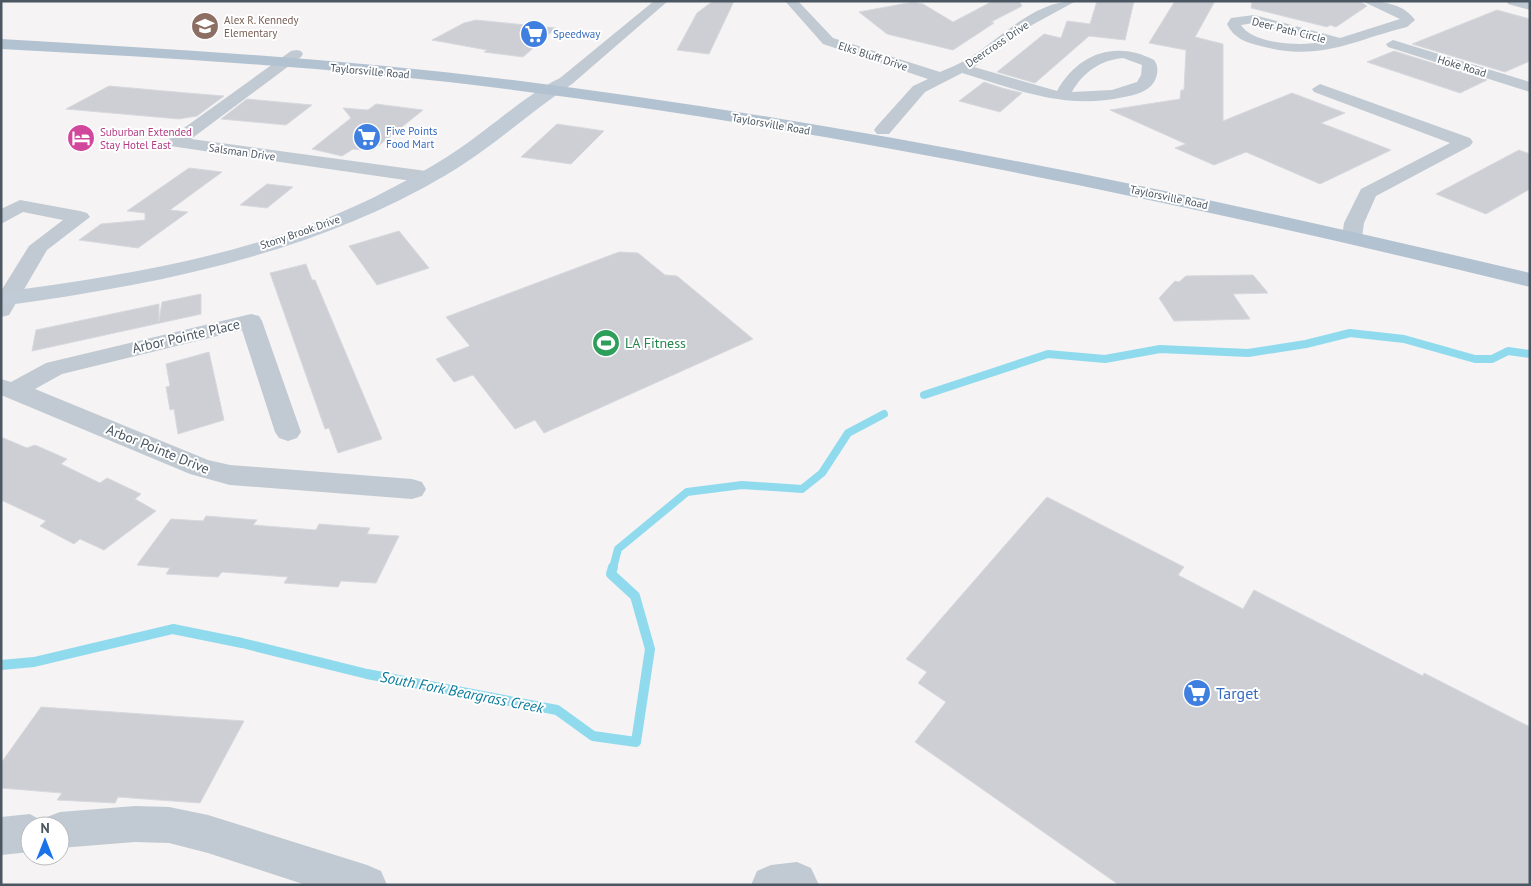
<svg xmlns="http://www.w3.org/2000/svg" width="1531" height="886" font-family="'PT Sans',sans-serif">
  <rect width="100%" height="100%" fill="#f5f3f3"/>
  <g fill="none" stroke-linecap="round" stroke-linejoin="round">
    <path stroke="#90daee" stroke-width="8" d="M 924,395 L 1048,354 L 1105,359 L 1160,349 L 1248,353 L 1306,344 L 1350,333 L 1404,339 L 1475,359 L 1492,359 L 1508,351 L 1530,354
      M 613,568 L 618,549 L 687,492 L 742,485 L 802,489 L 822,473 L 848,433 L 884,414"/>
    <path stroke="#90daee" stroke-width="10" d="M 1,665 L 34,662 L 173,629 L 242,643 L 367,674 L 557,710 L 593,736 L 636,742 L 650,649 L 635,596 L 611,574 L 613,567"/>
  </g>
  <path fill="#cdcfd5" stroke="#d7d9de" d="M 713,1 L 734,1 L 709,54 L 677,50 L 697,13 Z
    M 993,1 L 1019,1 L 1022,6 L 991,22 L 994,23 L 953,50 L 887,34 L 859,12 L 913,2 L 923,4 L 953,22 Z
    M 1097,1 L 1134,1 L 1125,40 L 1089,36 L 1035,83 L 997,72 L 1044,34 L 1061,38 L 1067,21 L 1090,24 Z
    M 1175,1 L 1215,1 L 1195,37 L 1223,44 L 1223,121 L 1292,93 L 1345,113 L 1321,123 L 1391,150 L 1320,184 L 1246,152 L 1214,165 L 1175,148 L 1186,144 L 1110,110 L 1180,99 L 1181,90 L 1184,90 L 1186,50 L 1149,43 Z
    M 1252,1 L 1360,1 L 1367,6 L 1336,27 L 1330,25 L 1327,27 L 1251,8 Z
    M 1497,10 L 1530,19 L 1530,61 L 1505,72 L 1412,44 Z
    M 476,20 L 556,28 L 523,57 L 484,52 L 487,50 L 432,40 L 464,23 Z
    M 1394,51 L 1487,80 L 1460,93 L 1367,62 Z
    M 984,82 L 1002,88 L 1022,93 L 1000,112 L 959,101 Z
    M 109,86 L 187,93 L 224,96 L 197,116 L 179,119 L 66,109 Z
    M 247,99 L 312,105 L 286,125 L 221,119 Z
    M 376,104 L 423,110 L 372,151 L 353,149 L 342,156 L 312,149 L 351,118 L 343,108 L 368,110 Z
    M 557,124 L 604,131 L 571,164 L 521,157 Z
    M 1519,150 L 1530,154 L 1530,189 L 1486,214 L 1436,194 Z
    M 189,168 L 222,172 L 170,210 L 188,212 L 138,248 L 79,240 L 101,224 L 145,220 L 145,213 L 127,211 Z
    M 267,184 L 293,187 L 267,208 L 240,205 Z
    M 399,231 L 429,268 L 377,285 L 349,246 Z
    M 619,252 L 638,253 L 665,275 L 677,276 L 753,339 L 544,433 L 535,420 L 515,429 L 473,375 L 454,382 L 436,359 L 470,346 L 446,317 Z
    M 306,264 L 312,280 L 315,280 L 382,439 L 338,453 L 329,428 L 325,429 L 270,273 Z
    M 1253,275 L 1268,293 L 1233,294 L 1250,319 L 1174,321 L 1159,298 L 1175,281 L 1179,282 L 1186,276 Z
    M 201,294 L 201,314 L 32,351 L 36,330 L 159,304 L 159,321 L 162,302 Z
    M 209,352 L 224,420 L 178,434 L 174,409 L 170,410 L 166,387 L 170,386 L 166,364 Z
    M 1,437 L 27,448 L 35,445 L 67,459 L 61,464 L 100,483 L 107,478 L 141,494 L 135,499 L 156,511 L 104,550 L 80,539 L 74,544 L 40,526 L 46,521 L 1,500 Z
    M 1047,497 L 1184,567 L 1178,575 L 1243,609 L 1254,590 L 1423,676 L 1424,673 L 1530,727 L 1530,885 L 1119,885 L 915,742 L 946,702 L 918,683 L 927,672 L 906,659 Z
    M 206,516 L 257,520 L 253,525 L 316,530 L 319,524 L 370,528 L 367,534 L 399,536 L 376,583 L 341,581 L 338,587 L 284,583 L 288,577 L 222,572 L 218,577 L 166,574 L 170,568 L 137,565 L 171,519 L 203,521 Z
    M 41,707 L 244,721 L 200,803 L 118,797 L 115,803 L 57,800 L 62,793 L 1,788 L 1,763 Z"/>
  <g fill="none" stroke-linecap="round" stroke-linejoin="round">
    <path fill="#c1cad2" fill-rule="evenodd" d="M 654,1 L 668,1 L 572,84 L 560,84 L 558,81 L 560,78 Z
      M 785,1 L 798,1 L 833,38 L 940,72 C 949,68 959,64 968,59 C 1003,37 1033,1 1076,1 L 1032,25 L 974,67 L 1057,91 C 1078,53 1116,40 1154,60 C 1159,66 1158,75 1154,82 C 1148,92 1135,95 1124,97 C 1064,110 1019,90 962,73 L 925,92 L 889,134 L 877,134 L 874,130 L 877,126 L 913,86 L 928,79 L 823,44 ZM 1123,58 L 1142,65 L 1141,75 L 1137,82 L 1112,90 L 1072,92 C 1083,72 1101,60 1123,58 Z
      M 1362,1 C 1381,1 1403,3 1415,20 L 1407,27 C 1350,41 1322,62 1261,46 C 1247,43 1233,38 1227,24 L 1231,18 L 1254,15 L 1340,38 L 1400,19 ZM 1254,23 L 1323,42 C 1303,46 1253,45 1241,25 Z
      M 1507,1 L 1530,2 L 1530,10 L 1508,4 Z
      M 1393,40 L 1530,82 L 1530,92 L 1388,47 L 1386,44 Z
      M 296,50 L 301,51 L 303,54 L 301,57 L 191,139 L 426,171 L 433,173 L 435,177 L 433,181 L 426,183 L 170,146 L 167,142 L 170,138 L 291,51 Z
      M 1320,84 L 1470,138 L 1473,142 L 1470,146 L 1376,196 L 1364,223 L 1362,237 L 1359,241 L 1352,243 L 1345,241 L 1342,237 L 1344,223 L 1361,189 L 1450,143 L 1314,92 L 1312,89 Z
      M 20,200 L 80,211 L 87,213 L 90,217 L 47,250 L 12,310 L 9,315 L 1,317 L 1,291 L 29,246 L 63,220 L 23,212 L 1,224 L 1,209 Z
      M 251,314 L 259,316 L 262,321 L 301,432 L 297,438 L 288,441 L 279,438 L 275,432 L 242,330 L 62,374 L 35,389 L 208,460 L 230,465 L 412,479 L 422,482 L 426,489 L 422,496 L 412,499 L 230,485 L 190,474 L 1,395 L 1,379 L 11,382 L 46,363 Z
      M 135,806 L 169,807 L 208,815 L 367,865 L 381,871 L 387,885 L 306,885 L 208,853 L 169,843 L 135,842 L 60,848 L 60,826 L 30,826 L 30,852 L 1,855 L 1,817 L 30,814 L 44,822 L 47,817 L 60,812 Z
      M 797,862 L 811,868 L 819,885 L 751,885 L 757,871 L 771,865 Z"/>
    <path fill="#c1cbd6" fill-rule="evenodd" d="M 566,76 L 572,78 L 574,81 L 572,84 C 529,113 490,149 446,175 C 311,255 154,285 1,306 L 1,292 C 131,275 271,252 388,190 C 415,176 441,162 466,144 C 489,128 543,82 566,76 Z"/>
    <path fill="#b3c2d1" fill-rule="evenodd" d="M 1,39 C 172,49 343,59 513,80 C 856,123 1194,193 1530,273 L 1530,287 C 1194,205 856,134 513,90 C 344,68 172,58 1,49 Z"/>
  </g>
  <defs>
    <g id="school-disc" transform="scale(1.4375)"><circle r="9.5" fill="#8d6e63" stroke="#fff"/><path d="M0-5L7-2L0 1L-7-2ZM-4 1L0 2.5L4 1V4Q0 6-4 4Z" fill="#fff"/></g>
    <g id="supermarket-disc" transform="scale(1.4375)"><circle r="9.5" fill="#3f7fe0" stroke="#fff"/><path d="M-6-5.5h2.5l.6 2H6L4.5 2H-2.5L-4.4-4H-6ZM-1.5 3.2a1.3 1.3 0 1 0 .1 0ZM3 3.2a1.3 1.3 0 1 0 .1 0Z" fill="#fff"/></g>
    <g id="hotel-disc" transform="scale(1.4375)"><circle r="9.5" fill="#d1479c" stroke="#fff"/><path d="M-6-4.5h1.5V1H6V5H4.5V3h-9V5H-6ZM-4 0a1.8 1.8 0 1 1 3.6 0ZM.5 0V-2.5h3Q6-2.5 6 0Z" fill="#fff"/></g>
    <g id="stadium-disc" transform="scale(1.4375)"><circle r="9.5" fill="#2e9e5b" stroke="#fff"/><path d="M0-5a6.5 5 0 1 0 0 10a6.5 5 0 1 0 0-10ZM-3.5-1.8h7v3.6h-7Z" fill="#fff"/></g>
  </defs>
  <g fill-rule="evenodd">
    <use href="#school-disc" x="205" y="26"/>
    <use href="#supermarket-disc" x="534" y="34"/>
    <use href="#supermarket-disc" x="367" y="137"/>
    <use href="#hotel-disc" x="81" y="138"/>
    <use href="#stadium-disc" x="606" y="343"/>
    <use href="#supermarket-disc" x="1197" y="693"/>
  </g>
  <g text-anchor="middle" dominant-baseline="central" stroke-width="4" stroke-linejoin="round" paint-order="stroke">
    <g font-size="11" fill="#785e54" stroke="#fff" text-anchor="start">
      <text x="224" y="20">Alex R. Kennedy<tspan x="224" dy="13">Elementary</tspan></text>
    </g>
    <g font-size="11" fill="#4a5661" stroke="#fff">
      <text transform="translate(1289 30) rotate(14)">Deer Path Circle</text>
      <text transform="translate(997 44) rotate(-34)">Deercross Drive</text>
      <text transform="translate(873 56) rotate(18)">Elks Bluff Drive</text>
      <text transform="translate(1462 66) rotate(17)">Hoke Road</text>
      <text transform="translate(370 71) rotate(5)">Taylorsville Road</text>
      <text transform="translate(771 124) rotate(10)">Taylorsville Road</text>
      <text transform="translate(242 152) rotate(8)">Salsman Drive</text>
      <text transform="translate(1169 197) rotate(12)">Taylorsville Road</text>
      <text transform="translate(300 232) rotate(-19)">Stony Brook Drive</text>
    </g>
    <g font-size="11" fill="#366cbe" stroke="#fff" text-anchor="start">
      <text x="553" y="34">Speedway</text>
      <text x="386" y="131">Five Points<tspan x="386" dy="13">Food Mart</tspan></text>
    </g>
    <g font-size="11" fill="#b23c85" stroke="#fff" text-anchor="start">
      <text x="100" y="132">Suburban Extended<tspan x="100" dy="13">Stay Hotel East</tspan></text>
    </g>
    <g font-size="14" fill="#4a5661" stroke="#fff">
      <text transform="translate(186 336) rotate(-13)">Arbor Pointe Place</text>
      <text transform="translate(158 449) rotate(22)">Arbor Pointe Drive</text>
    </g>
    <g font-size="14" fill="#27864d" stroke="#fff" text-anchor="start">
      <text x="625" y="343">LA Fitness</text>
    </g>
    <g font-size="15" font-style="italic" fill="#0c7c9b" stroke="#fff">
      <text transform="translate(462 692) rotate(11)">South Fork Beargrass Creek</text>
    </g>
    <g font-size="16" fill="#366cbe" stroke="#fff" text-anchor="start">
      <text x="1216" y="693">Target</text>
    </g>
  </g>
  <rect width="1531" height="886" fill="none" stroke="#4a5661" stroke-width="5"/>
  <g transform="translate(45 841)"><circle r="24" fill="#ffffff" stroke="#b7bbc0"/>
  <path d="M0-4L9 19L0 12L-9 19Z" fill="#1a73e8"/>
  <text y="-8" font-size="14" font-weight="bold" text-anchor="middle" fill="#4a5661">N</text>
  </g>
</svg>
